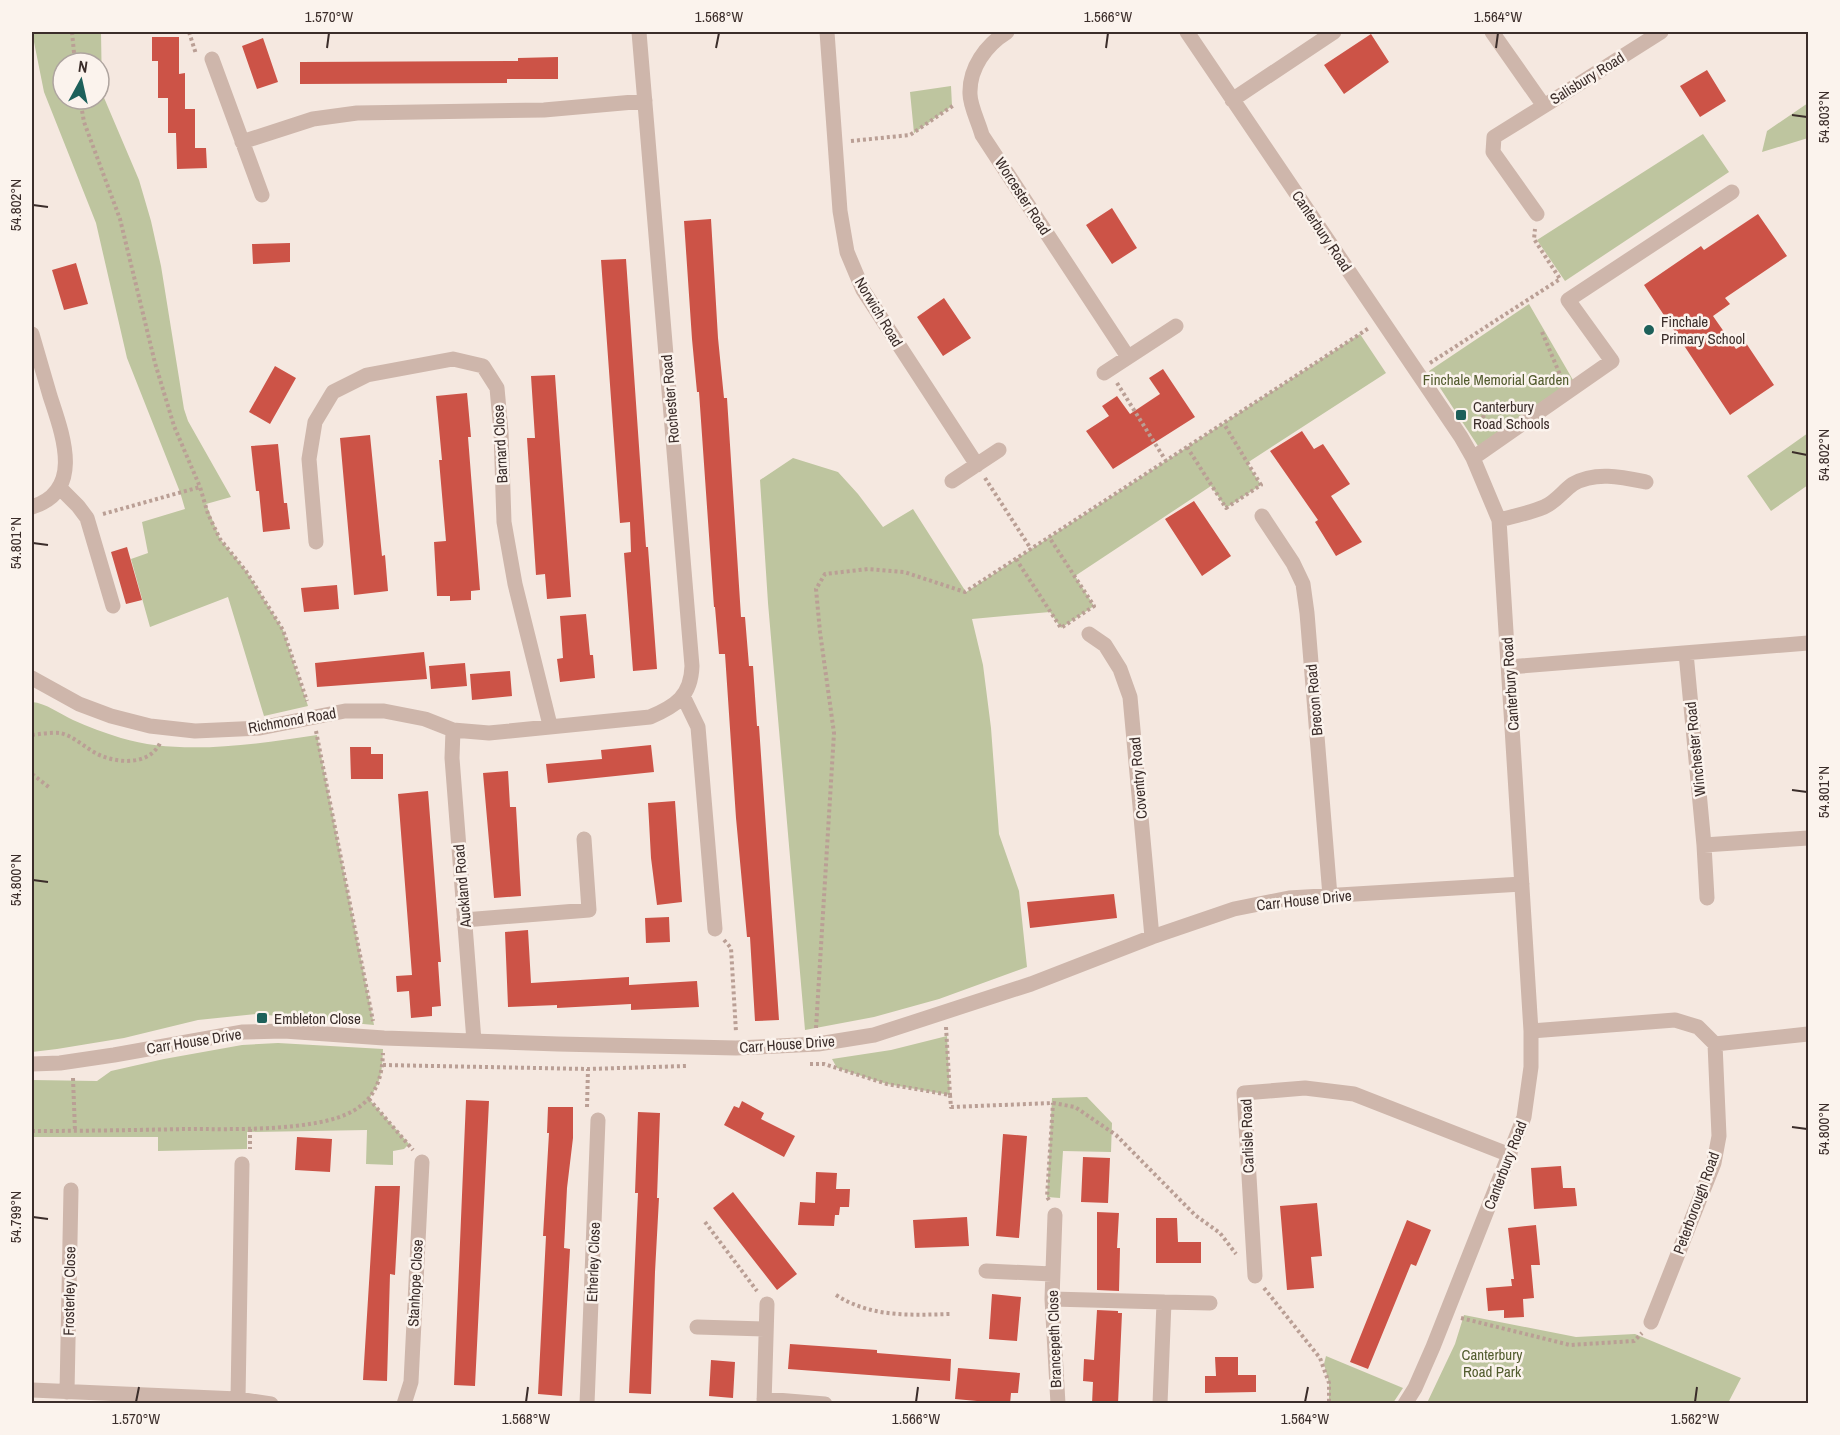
<svg xmlns="http://www.w3.org/2000/svg" width="1840" height="1435" font-family="'Archivo Narrow',sans-serif">
  <rect width="100%" height="100%" fill="#f5e8e0"/>
  <path fill="#bec59f" fill-rule="evenodd" d="M 32,32 L 101,32 L 102,93 L 139,180 L 151,221 L 161,266 L 184,409 L 188,421 L 231,497 L 206,504 L 220,539 L 246,571 L 283,630 L 308,706 L 264,716 L 228,597 L 150,627 L 131,559 L 148,553 L 142,522 L 185,509 L 180,492 L 127,358 L 96,223 L 44,92 ZM 63,63 L 99,63 L 99,99 L 63,99 Z
    M 951,86 L 952,106 L 914,133 L 910,92 Z
    M 1808,103 L 1808,138 L 1762,152 L 1767,131 Z
    M 1703,134 L 1729,172 L 1565,281 L 1537,240 Z
    M 1529,304 L 1573,380 L 1478,446 L 1429,371 Z
    M 1360,334 L 1386,373 L 1247,463 L 1261,485 L 1226,508 L 1211,486 L 1075,576 L 1094,606 L 1061,628 L 1050,612 L 972,619 L 983,665 L 991,728 L 999,834 L 1019,891 L 1027,967 L 939,999 L 874,1017 L 805,1030 L 768,603 L 760,480 L 793,458 L 838,472 L 858,494 L 883,527 L 913,509 L 966,592 Z
    M 1808,433 L 1808,485 L 1771,511 L 1747,476 Z
    M 32,702 C 46,703 60,714 73,720 C 88,727 105,733 121,738 C 180,756 257,744 317,735 L 374,1025 L 256,1014 L 198,1020 L 124,1038 L 57,1049 L 32,1052 Z
    M 947,1036 L 950,1095 L 887,1084 L 837,1068 L 832,1059 L 891,1050 Z
    M 278,1043 L 383,1049 C 382,1071 382,1080 369,1099 L 409,1144 L 404,1149 L 393,1151 L 393,1165 L 366,1164 L 367,1130 L 247,1132 L 247,1149 L 158,1151 L 158,1137 L 32,1137 L 32,1080 L 97,1081 L 111,1071 L 164,1059 L 242,1045 Z
    M 1087,1097 L 1112,1123 L 1111,1152 L 1063,1151 L 1060,1198 L 1047,1197 L 1052,1098 Z
    M 1464,1315 L 1576,1337 L 1635,1334 L 1741,1378 L 1728,1403 L 1427,1403 L 1455,1344 Z
    M 1326,1356 L 1403,1388 L 1393,1403 L 1329,1403 L 1329,1383 L 1324,1364 Z"/>
  <path fill="#cc5347" d="M 1371,34 L 1389,62 L 1344,94 L 1324,65 Z
    M 152,37 L 179,37 L 179,74 L 185,73 L 185,109 L 195,109 L 195,148 L 206,148 L 207,168 L 177,169 L 176,133 L 168,133 L 168,98 L 158,98 L 158,61 L 152,61 Z
    M 263,38 L 278,82 L 257,89 L 242,46 Z
    M 558,57 L 558,79 L 507,79 L 507,83 L 300,84 L 300,62 L 518,61 L 518,58 Z
    M 1707,70 L 1726,101 L 1700,117 L 1680,86 Z
    M 1112,208 L 1137,248 L 1112,264 L 1086,225 Z
    M 1758,214 L 1787,256 L 1725,298 L 1730,304 L 1713,316 L 1736,349 L 1746,343 L 1774,385 L 1730,415 L 1644,285 L 1701,246 L 1704,250 Z
    M 711,219 L 718,338 L 724,398 L 727,398 L 741,617 L 745,617 L 749,666 L 753,666 L 757,726 L 759,726 L 779,1020 L 755,1021 L 750,937 L 747,937 L 736,818 L 725,654 L 719,654 L 715,607 L 714,607 L 699,392 L 697,392 L 692,339 L 684,221 Z
    M 290,243 L 290,262 L 253,264 L 252,244 Z
    M 626,259 L 646,547 L 648,547 L 657,669 L 633,671 L 624,553 L 631,552 L 630,522 L 620,523 L 601,260 Z
    M 76,263 L 88,304 L 64,310 L 52,270 Z
    M 944,298 L 971,338 L 943,356 L 917,317 Z
    M 275,366 L 296,378 L 270,424 L 249,412 Z
    M 1163,369 L 1195,417 L 1113,469 L 1086,431 L 1109,416 L 1102,406 L 1117,396 L 1130,414 L 1160,394 L 1149,378 Z
    M 555,375 L 571,597 L 547,599 L 545,574 L 536,575 L 527,438 L 535,438 L 531,376 Z
    M 467,393 L 471,437 L 468,437 L 480,590 L 471,591 L 471,600 L 450,601 L 450,596 L 437,596 L 434,542 L 446,541 L 439,460 L 442,460 L 436,396 Z
    M 1302,431 L 1314,449 L 1323,444 L 1350,484 L 1331,496 L 1362,542 L 1336,556 L 1315,522 L 1318,520 L 1270,451 Z
    M 370,435 L 382,556 L 385,555 L 388,591 L 354,595 L 340,438 Z
    M 278,444 L 284,503 L 287,503 L 290,529 L 263,532 L 259,491 L 256,491 L 251,446 Z
    M 1194,501 L 1231,556 L 1202,576 L 1165,519 Z
    M 127,547 L 142,600 L 126,604 L 111,552 Z
    M 337,585 L 339,609 L 304,612 L 301,588 Z
    M 586,614 L 590,655 L 593,655 L 595,678 L 560,682 L 557,659 L 563,658 L 560,616 Z
    M 424,652 L 427,679 L 317,687 L 315,663 Z
    M 465,663 L 467,686 L 431,689 L 429,666 Z
    M 510,671 L 512,696 L 472,700 L 470,674 Z
    M 651,745 L 654,772 L 548,783 L 546,764 L 602,759 L 601,750 Z
    M 350,747 L 371,747 L 371,754 L 383,754 L 383,779 L 351,779 Z
    M 508,771 L 510,807 L 516,807 L 521,896 L 494,898 L 483,773 Z
    M 428,791 L 441,962 L 438,962 L 441,1006 L 432,1007 L 432,1016 L 411,1018 L 409,991 L 397,992 L 396,976 L 412,975 L 398,794 Z
    M 675,801 L 682,902 L 657,905 L 651,858 L 648,803 Z
    M 1114,894 L 1117,918 L 1030,928 L 1027,902 Z
    M 669,917 L 670,942 L 646,943 L 645,918 Z
    M 528,930 L 531,983 L 629,977 L 629,985 L 697,981 L 699,1007 L 631,1010 L 631,1004 L 557,1008 L 557,1005 L 508,1007 L 505,932 Z
    M 466,1100 L 489,1101 L 475,1386 L 454,1385 Z
    M 742,1101 L 764,1113 L 761,1119 L 795,1136 L 784,1157 L 724,1125 L 734,1106 L 739,1108 Z
    M 548,1107 L 573,1107 L 573,1138 L 567,1188 L 564,1248 L 570,1249 L 562,1396 L 538,1394 L 546,1236 L 543,1236 L 549,1133 L 547,1133 Z
    M 638,1112 L 660,1113 L 657,1198 L 659,1198 L 655,1272 L 651,1394 L 629,1393 L 638,1193 L 635,1193 Z
    M 1003,1134 L 1027,1136 L 1019,1238 L 996,1236 Z
    M 297,1137 L 332,1139 L 330,1172 L 295,1170 Z
    M 1083,1157 L 1110,1158 L 1108,1203 L 1081,1202 Z
    M 1561,1166 L 1563,1188 L 1575,1188 L 1577,1206 L 1534,1209 L 1531,1168 Z
    M 816,1172 L 837,1173 L 836,1189 L 850,1189 L 849,1207 L 840,1207 L 839,1215 L 835,1215 L 834,1226 L 798,1225 L 800,1202 L 815,1203 Z
    M 375,1186 L 400,1186 L 395,1275 L 390,1274 L 387,1381 L 363,1380 Z
    M 733,1192 L 797,1274 L 777,1290 L 713,1208 Z
    M 1317,1203 L 1322,1256 L 1311,1257 L 1314,1288 L 1287,1290 L 1280,1206 Z
    M 1097,1212 L 1119,1213 L 1117,1248 L 1120,1248 L 1119,1291 L 1097,1290 Z
    M 967,1217 L 969,1246 L 915,1248 L 913,1220 Z
    M 1156,1218 L 1177,1218 L 1178,1242 L 1201,1242 L 1201,1263 L 1156,1263 Z
    M 1407,1220 L 1431,1230 L 1416,1266 L 1411,1264 L 1368,1369 L 1350,1362 Z
    M 1536,1225 L 1540,1265 L 1531,1265 L 1534,1298 L 1523,1299 L 1524,1317 L 1504,1318 L 1504,1310 L 1488,1311 L 1486,1288 L 1512,1286 L 1511,1279 L 1514,1279 L 1508,1228 Z
    M 992,1294 L 1021,1297 L 1017,1341 L 989,1339 Z
    M 1097,1310 L 1118,1311 L 1118,1313 L 1122,1313 L 1118,1404 L 1092,1404 L 1093,1382 L 1083,1381 L 1084,1359 L 1094,1360 Z
    M 790,1344 L 877,1350 L 877,1353 L 951,1359 L 950,1381 L 788,1369 Z
    M 1215,1357 L 1238,1357 L 1238,1375 L 1256,1375 L 1256,1392 L 1205,1393 L 1205,1376 L 1216,1376 Z
    M 711,1360 L 735,1362 L 733,1398 L 709,1396 Z
    M 958,1368 L 1020,1373 L 1018,1393 L 1011,1393 L 1010,1404 L 955,1399 Z"/>
  <g fill="none" stroke-linecap="round" stroke-linejoin="round">
    <path stroke="#ba9f95" stroke-width="4" stroke-dasharray="3 3" stroke-linecap="butt" d="M 72,32 L 75,63
      M 189,32 L 196,54
      M 80,99 L 84,122 L 120,219 L 155,363 L 174,426 L 200,487 L 208,514 L 220,539 L 246,571 L 283,630 L 307,701
      M 851,141 L 910,135 L 954,105
      M 1542,332 L 1561,377
      M 1430,363 L 1560,279 L 1534,239 L 1535,229
      M 1117,383 L 1166,461
      M 1475,400 L 1484,413 L 1481,431
      M 1187,447 L 1226,508 L 1261,485 L 1224,424
      M 985,478 L 1031,549
      M 103,514 L 200,487
      M 1016,559 L 1061,628 L 1094,606 L 1049,537
      M 316,731 L 373,1021
      M 32,735 C 40,734 52,732 60,733 C 75,736 88,751 102,756 C 122,764 150,764 160,743
      M 32,774 L 50,788
      M 724,940 L 731,948 L 736,1032
      M 946,1027 L 950,1095
      M 816,1028 L 834,733 L 820,632 L 816,589 L 825,574 L 868,569 L 904,572 L 965,592 L 1369,328
      M 810,1064 L 824,1064 L 887,1084 L 950,1095 L 951,1107 L 1053,1103 L 1075,1107 L 1116,1135 L 1195,1215 L 1220,1233 L 1236,1254
      M 383,1065 L 588,1069 L 686,1066
      M 73,1078 L 75,1131
      M 369,1099 L 413,1150
      M 587,1107 L 588,1069
      M 250,1129 L 250,1149
      M 32,1131 C 83,1131 135,1130 187,1129 C 230,1129 316,1132 353,1111 C 376,1098 382,1078 383,1053
      M 1049,1200 L 1047,1197 L 1053,1103
      M 705,1222 L 757,1291
      M 1264,1288 L 1320,1358 L 1329,1383 L 1329,1404
      M 836,1295 C 872,1318 911,1315 951,1314
      M 1461,1318 L 1570,1345 L 1634,1341 L 1642,1333"/>
    <path stroke="#ceb6ab" stroke-width="15" d="M 827,32 L 840,211 L 847,252 L 863,290 L 977,465
      M 1007,32 C 986,45 969,68 970,94 C 970,106 979,123 982,135 L 1128,357
      M 1187,32 L 1461,437 L 1473,458 L 1499,520 L 1531,1031 L 1531,1067 L 1524,1117 L 1433,1347 L 1415,1388 L 1405,1404
      M 1492,32 L 1544,106 L 1661,32
      M 212,59 L 262,195
      M 1232,100 L 1334,32
      M 242,142 L 313,119 L 357,113 L 544,110 L 645,101
      M 1537,214 L 1493,152 L 1494,137 L 1544,106
      M 32,334 C 38,354 44,375 50,396 C 62,433 85,491 32,507
      M 1104,373 L 1176,326
      M 1473,458 L 1612,361 L 1568,300 L 1732,192
      M 952,481 L 999,450
      M 60,488 L 78,506 L 87,518 L 113,606
      M 1262,516 L 1293,563 L 1303,584 L 1307,613 L 1330,896
      M 1499,520 C 1514,516 1530,513 1544,507 C 1556,502 1563,491 1573,484 C 1595,471 1622,477 1646,482
      M 316,542 L 309,459 L 315,422 L 333,392 L 367,375 L 453,359 L 483,366 L 497,388 L 501,432 L 504,522 L 515,584 L 550,725
      M 1089,634 L 1105,645 L 1120,669 L 1130,697 L 1152,937
      M 1686,653 L 1704,845 L 1808,838
      M 1509,667 L 1808,643
      M 32,678 L 79,704 L 111,716 L 150,726 L 195,731 L 260,728 L 345,711 L 384,711 L 425,719 L 453,730 L 489,733 L 650,717 C 676,706 691,696 692,666 L 639,32
      M 683,696 L 698,727 L 715,929
      M 453,730 L 452,758 L 474,1041
      M 1704,845 L 1707,898
      M 464,920 L 589,910 L 584,839
      M 1531,1031 L 1675,1020 L 1698,1027 L 1715,1044 L 1719,1136 L 1714,1163 L 1651,1322
      M 1715,1044 L 1808,1034
      M 32,1064 L 60,1063 L 114,1055 L 243,1032 L 284,1031 L 384,1038 L 558,1044 L 736,1048 L 818,1044 L 874,1035 L 1031,984 L 1152,937 L 1234,909 L 1289,898 L 1522,884
      M 1055,1215 L 1052,1299 L 1058,1404
      M 986,1271 L 1052,1274
      M 1255,1276 L 1244,1093 L 1305,1088 L 1354,1094 L 1510,1155
      M 1052,1299 L 1164,1302 L 1160,1404
      M 1164,1302 L 1210,1303
      M 697,1327 L 766,1329
      M 32,1390 L 238,1399 L 271,1404
      M 67,1392 L 71,1190
      M 238,1399 L 242,1164
      M 764,1399 L 825,1404
      M 404,1404 L 411,1382 L 422,1162
      M 587,1404 L 598,1120
      M 764,1404 L 767,1304"/>
  </g>
  <path fill="none" stroke="#3b2d2a" stroke-width="2" d="M 327,48 L 329,33M 716,48 L 719,33M 1106,48 L 1108,33M 1496,48 L 1498,33M 1792,115 L 1807,117M 33,205 L 48,207M 1792,452 L 1807,455M 33,543 L 48,545M 1792,790 L 1807,792M 33,880 L 48,882M 1792,1127 L 1807,1129M 33,1217 L 48,1219M 136,1402 L 139,1387M 526,1402 L 528,1387M 916,1402 L 918,1387M 1305,1402 L 1308,1387M 1695,1402 L 1697,1387"/>
  <g fill="#1d605a" stroke="#fbf3ed" stroke-width="2">
    <circle cx="1649" cy="330" r="6"/>
    <rect x="1455" y="409" width="12" height="12" rx="3"/>
    <rect x="256" y="1012" width="12" height="12" rx="3"/>
  </g>
  <g text-anchor="middle" dominant-baseline="central" stroke-width="5" stroke-linejoin="round" paint-order="stroke">
    <g font-size="15" fill="#3b2d2a" stroke="#fbf3ed">
      <text transform="translate(1587 78) rotate(-32)">Salisbury Road</text>
      <text transform="translate(1023 196) rotate(57)">Worcester Road</text>
      <text transform="translate(1322 231) rotate(56)">Canterbury Road</text>
      <text transform="translate(879 312) rotate(59)">Norwich Road</text>
      <text transform="translate(670 399) rotate(-95)">Rochester Road</text>
      <text transform="translate(500 444) rotate(-93)">Barnard Close</text>
      <text transform="translate(1510 684) rotate(-94)">Canterbury Road</text>
      <text transform="translate(1314 700) rotate(-95)">Brecon Road</text>
      <text transform="translate(292 720) rotate(-10)">Richmond Road</text>
      <text transform="translate(1695 749) rotate(-96)">Winchester Road</text>
      <text transform="translate(1138 778) rotate(-95)">Coventry Road</text>
      <text transform="translate(462 886) rotate(-95)">Auckland Road</text>
      <text transform="translate(1304 900) rotate(-6)">Carr House Drive</text>
      <text transform="translate(194 1041) rotate(-9)">Carr House Drive</text>
      <text transform="translate(787 1044) rotate(-4)">Carr House Drive</text>
      <text transform="translate(1247 1136) rotate(-92)">Carlisle Road</text>
      <text transform="translate(1505 1165) rotate(-69)">Canterbury Road</text>
      <text transform="translate(1696 1203) rotate(-70)">Peterborough Road</text>
      <text transform="translate(593 1262) rotate(-88)">Etherley Close</text>
      <text transform="translate(415 1283) rotate(-87)">Stanhope Close</text>
      <text transform="translate(69 1291) rotate(-89)">Frosterley Close</text>
      <text transform="translate(1054 1339) rotate(-92)">Brancepeth Close</text>
    </g>
    <g font-size="15" fill="#3b2d2a" stroke="#fbf3ed" text-anchor="start">
      <text x="1661" y="321">Finchale<tspan x="1661" dy="17">Primary School</tspan></text>
      <text x="1473" y="406">Canterbury<tspan x="1473" dy="17">Road Schools</tspan></text>
      <text x="274" y="1018">Embleton Close</text>
    </g>
    <g font-size="15" fill="#515b2d" stroke="#fbf3ed">
      <text x="1496" y="379">Finchale Memorial Garden</text>
      <text x="1492" y="1354">Canterbury<tspan x="1492" dy="17">Road Park</tspan></text>
    </g>
  </g>
  <rect width="1840" height="1435" fill="none" stroke="#fbf3ed" stroke-width="66"/>
  <g transform="translate(81 81) rotate(8)"><circle r="28" fill="#fbf3ed" stroke="#aea49f" stroke-width="1.5"/>
  <path d="M0-4.5L10 22L0 15L-10 22Z" fill="#1d605a"/>
  <text y="-9" font-size="16" font-weight="bold" text-anchor="middle" fill="#3b2d2a">N</text>
  </g>
  <rect x="33" y="33" width="1774" height="1369" fill="none" stroke="#3b2d2a" stroke-width="2"/>
  <g font-size="15" text-anchor="middle" fill="#3b2d2a">
    <text x="329" y="22">1.570°W</text>
    <text x="719" y="22">1.568°W</text>
    <text x="1108" y="22">1.566°W</text>
    <text x="1498" y="22">1.564°W</text>
    <text transform="translate(1824 117) rotate(-90)" y="5">54.803°N</text>
    <text transform="translate(16 205) rotate(-90)" y="5">54.802°N</text>
    <text transform="translate(1824 455) rotate(-90)" y="5">54.802°N</text>
    <text transform="translate(16 543) rotate(-90)" y="5">54.801°N</text>
    <text transform="translate(1824 792) rotate(-90)" y="5">54.801°N</text>
    <text transform="translate(16 880) rotate(-90)" y="5">54.800°N</text>
    <text transform="translate(1824 1129) rotate(-90)" y="5">54.800°N</text>
    <text transform="translate(16 1217) rotate(-90)" y="5">54.799°N</text>
    <text x="136" y="1424">1.570°W</text>
    <text x="526" y="1424">1.568°W</text>
    <text x="916" y="1424">1.566°W</text>
    <text x="1305" y="1424">1.564°W</text>
    <text x="1695" y="1424">1.562°W</text>
  </g>
</svg>
